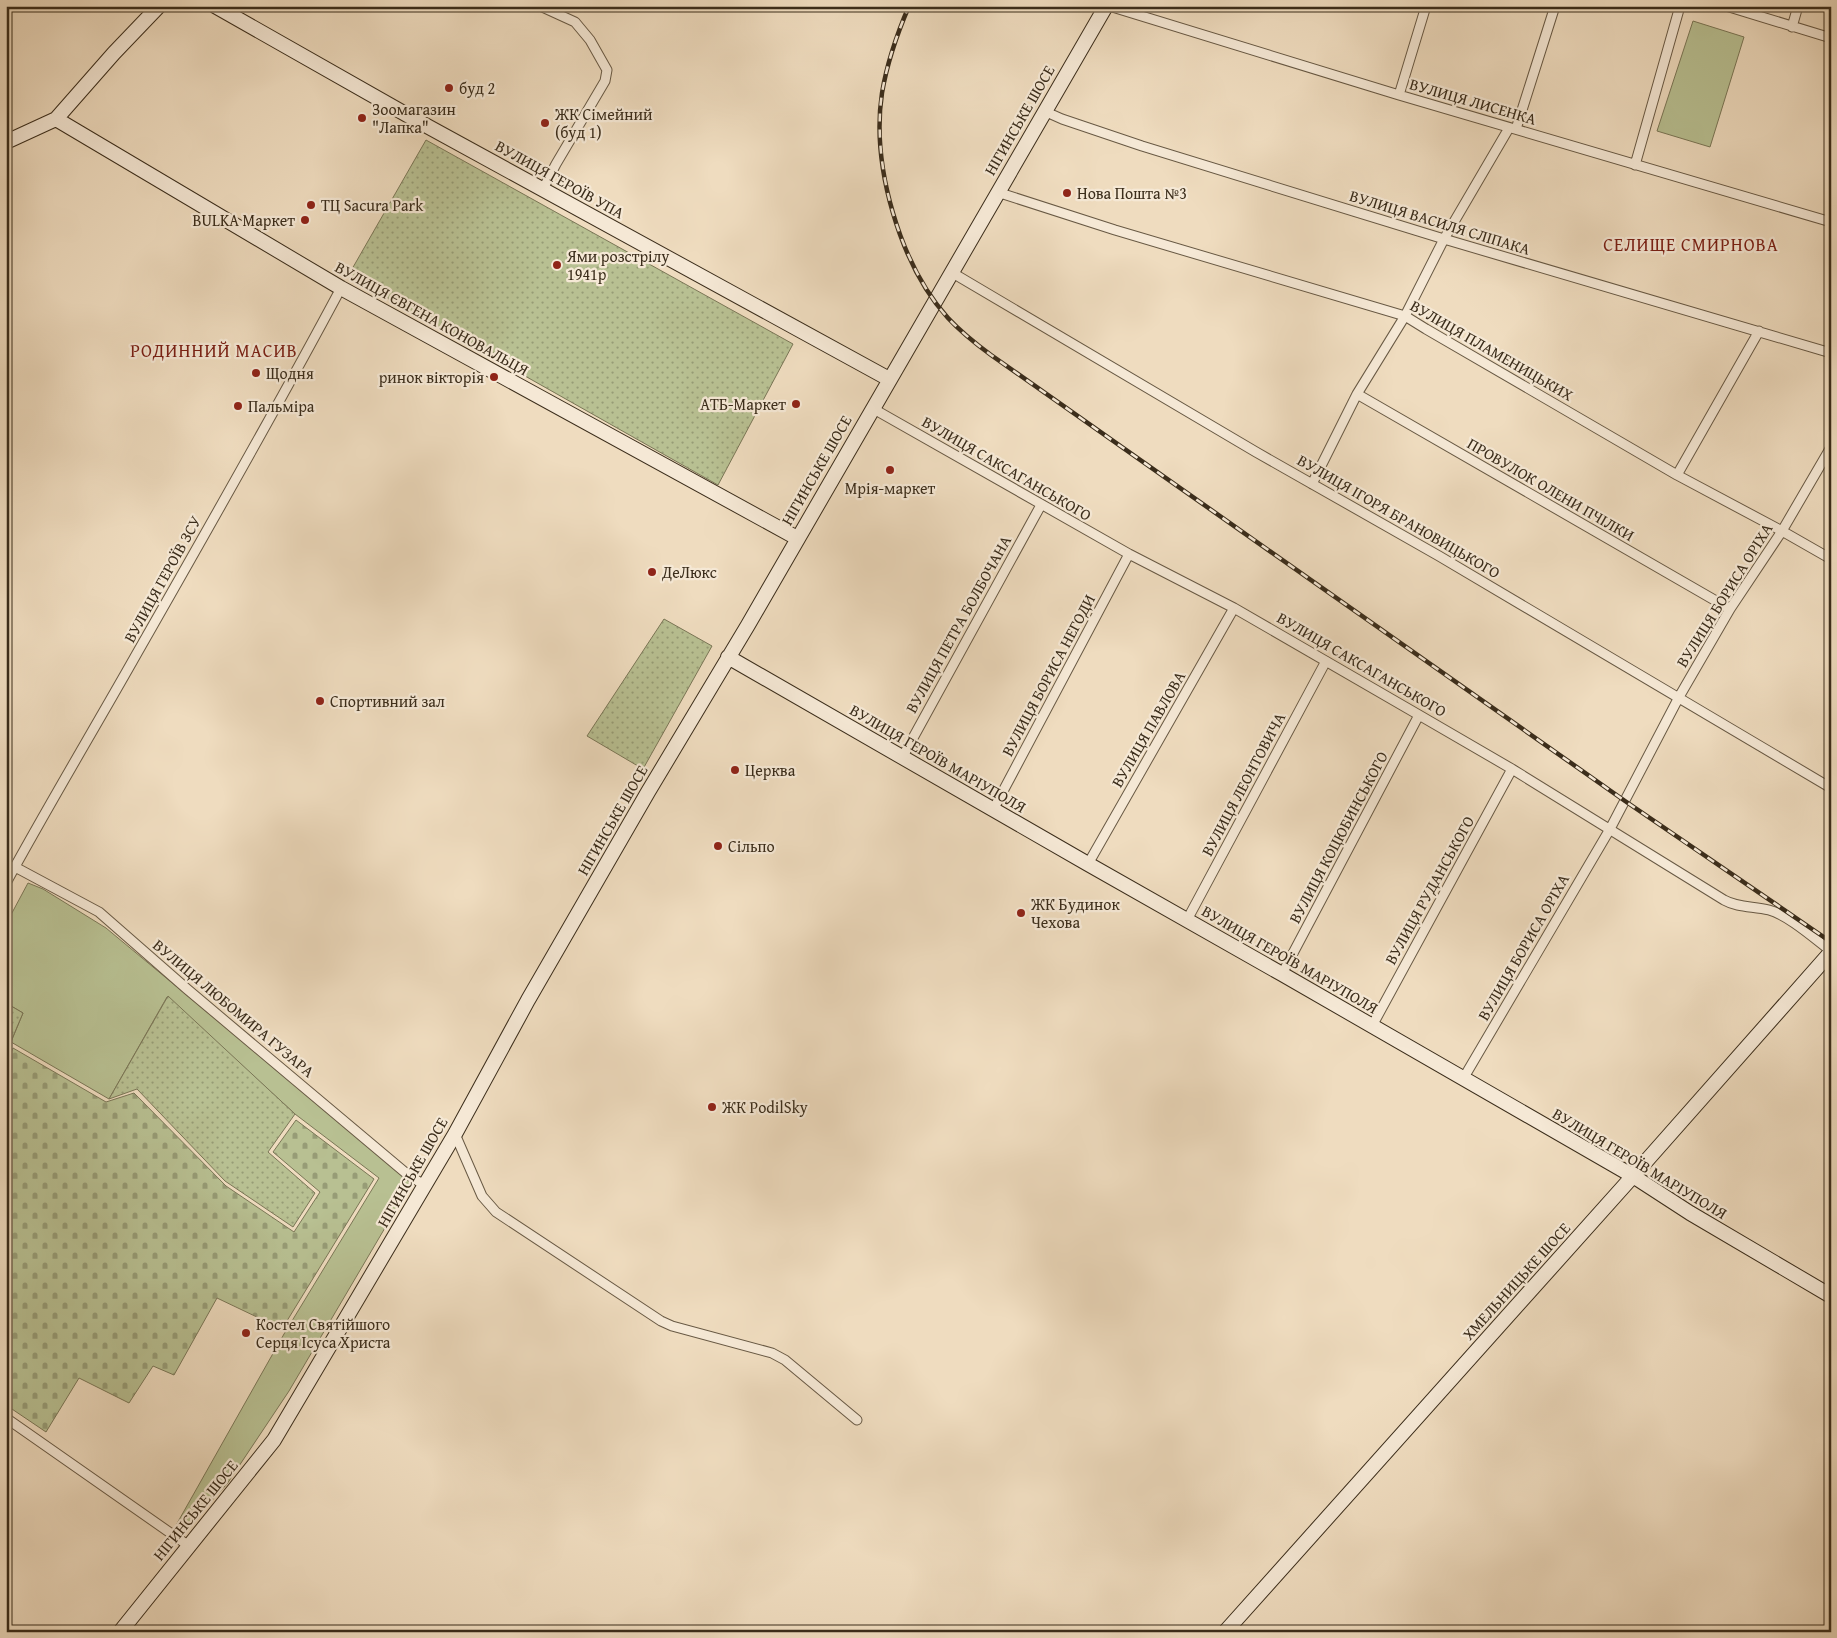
<svg xmlns="http://www.w3.org/2000/svg" width="1837" height="1638" font-family="'Gentium Book Plus',serif">
  <defs>
    <pattern id="cemetery-stones" width="16" height="16" patternUnits="userSpaceOnUse" patternTransform="scale(1.25)"><rect width="16" height="16" fill="#b8c092"/><path d="M2 7V4a2 2 0 0 1 4 0v3zM10 15v-3a2 2 0 0 1 4 0v3z" fill="#979c76"/></pattern>
    <pattern id="park-dots" width="8" height="8" patternUnits="userSpaceOnUse" patternTransform="scale(1.25)"><rect width="8" height="8" fill="#b8c092"/><path d="M2 2h.1M6 6h.1" fill="none" stroke="#979c76" stroke-width="1.8" stroke-linecap="round"/></pattern>
  </defs>
  <rect width="100%" height="100%" fill="#efdcbf"/>
  <filter id="stains"><feTurbulence type="fractalNoise" baseFrequency=".004" numOctaves="4"/><feColorMatrix values="0 0 0 0 .2 0 0 0 0 .09 0 0 0 0 .02 0 0 0 .5 -.17"/></filter>
  <radialGradient id="worn" r=".72"><stop offset=".6" stop-color="#630" stop-opacity="0"/><stop offset="1" stop-color="#630" stop-opacity=".3"/></radialGradient>
  <path fill="#b8c092" stroke="#7a7656" d="M 1693,21 L 1744,37 L 1710,147 L 1657,131 Z
    M 28,883 L 43,889 L 106,928 L 412,1182 L 289,1391 L 227,1484 L 182,1533 L 175,1527 L 284,1334 L 379,1178 L 295,1114 L 167,997 L 109,1099 L 11,1042 L 23,1013 L 6,1003 L 6,924 Z"/>
  <path fill="url(#cemetery-stones)" stroke="#7a7656" d="M 13,1048 L 106,1102 L 134,1093 L 226,1186 L 294,1232 L 320,1192 L 273,1152 L 296,1120 L 374,1179 L 282,1329 L 217,1298 L 174,1375 L 153,1366 L 129,1403 L 79,1378 L 46,1432 L 6,1405 L 6,1063 Z"/>
  <path fill="url(#park-dots)" stroke="#7a7656" d="M 426,140 L 793,344 L 718,485 L 348,276 Z
    M 664,619 L 712,646 L 643,769 L 587,736 Z
    M 168,996 L 295,1114 L 268,1152 L 315,1193 L 293,1227 L 225,1181 L 137,1089 L 109,1099 Z
    M 6,1003 L 23,1013 L 6,1053 Z"/>
  <g fill="none" stroke-linecap="round" stroke-linejoin="round">
    <g stroke="#685944" stroke-width="11">
      <path id="street" d="M 540,6 L 575,22 L 590,40 L 607,70 L 605,81 L 556,164 L 543,189
        M 1109,6 L 1399,95 L 1831,222
        M 1726,6 L 1831,38
        M 1792,27 L 1798,6
        M 1399,95 L 1426,6
        M 1044,111 L 1062,119 L 1142,146 L 1444,239 L 1831,353
        M 1516,129 L 1555,6
        M 1635,165 L 1680,6
        M 997,192 L 1115,230 L 1405,316 L 1426,329 L 1677,475 L 1782,531 L 1831,559
        M 951,272 L 1256,452 L 1439,556 L 1831,788
        M 1357,394 L 1730,609
        M 872,408 L 1129,554 L 1234,608 L 1419,715 L 1512,769 L 1724,900 C 1738,908 1754,906 1769,910 C 1788,915 1814,938 1831,951
        M 1677,475 L 1759,331
        M 1312,484 L 1357,394 L 1405,316 L 1444,239 L 1509,128
        M 902,758 L 1041,505
        M 993,810 L 1129,554
        M 1088,864 L 1234,608
        M 15,867 L 99,912 L 187,989 L 407,1174 L 424,1185
        M 6,883 C 48,806 93,731 136,655 C 205,534 275,412 341,288
        M 1187,920 L 1326,661
        M 1282,974 L 1419,715
        M 1372,1026 L 1512,769
        M 1463,1079 L 1610,829 L 1679,697 L 1730,609 L 1782,531 L 1831,447
        M 455,1134 L 482,1196 L 496,1212 L 661,1321 L 672,1326 L 772,1353 L 785,1360 L 857,1420
        M 6,1418 L 189,1546"/>
    </g>
    <g stroke="#3b2d1b" stroke-width="16">
      <path id="secondary" d="M 215,6 L 416,120 L 889,379
        M 56,119 L 341,288 L 797,538
        M 6,142 L 56,119 L 114,53 L 159,6
        M 728,657 L 1088,864 L 1282,974 L 1633,1176 L 1690,1213 L 1831,1296
        M 120,1632 L 274,1440 L 455,1134 L 528,1000 L 648,792 L 748,625 L 1106,6
        M 1225,1632 L 1633,1176 L 1831,952"/>
    </g>
    <use href="#street" stroke="#f5e8d5" stroke-width="9"/>
    <use href="#secondary" stroke="#f5e8d5" stroke-width="14"/>
    <g stroke="#3b2d1b" stroke-width="4.5">
      <path id="rail" d="M 909,6 C 897,34 887,63 882,93 C 871,165 900,265 948,318 C 961,332 976,344 991,355 L 1625,801 L 1831,942"/>
    </g>
    <use href="#rail" stroke="#f5e8d5" stroke-width="2.5" stroke-dasharray="8" stroke-linecap="butt"/>
  </g>
  <g fill="#8f2418" stroke="#f5e8d5" stroke-width="2">
    <circle cx="449" cy="88" r="5"/>
    <circle cx="362" cy="118" r="5"/>
    <circle cx="545" cy="123" r="5"/>
    <circle cx="1067" cy="193" r="5"/>
    <circle cx="311" cy="205" r="5"/>
    <circle cx="305" cy="220" r="5"/>
    <circle cx="557" cy="265" r="5"/>
    <circle cx="256" cy="373" r="5"/>
    <circle cx="494" cy="377" r="5"/>
    <circle cx="796" cy="404" r="5"/>
    <circle cx="238" cy="406" r="5"/>
    <circle cx="890" cy="470" r="5"/>
    <circle cx="652" cy="572" r="5"/>
    <circle cx="320" cy="701" r="5"/>
    <circle cx="735" cy="770" r="5"/>
    <circle cx="718" cy="846" r="5"/>
    <circle cx="1021" cy="913" r="5"/>
    <circle cx="712" cy="1107" r="5"/>
    <circle cx="246" cy="1333" r="5"/>
  </g>
  <g text-anchor="middle" dominant-baseline="central" stroke-width="4.5" stroke-linejoin="round" paint-order="stroke">
    <g font-size="16" fill="#3b2d1b" stroke="#f5e8d5" text-anchor="start">
      <text x="459" y="88">буд 2</text>
      <text x="372" y="109">Зоомагазин<tspan x="372" dy="18">"Лапка"</tspan></text>
      <text x="555" y="114">ЖК Сімейний<tspan x="555" dy="18">(буд 1)</tspan></text>
      <text x="1077" y="193">Нова Пошта №3</text>
      <text x="321" y="205">ТЦ Sacura Park</text>
      <text x="295" y="220" text-anchor="end">BULKA Маркет</text>
      <text x="567" y="256">Ями розстрілу<tspan x="567" dy="18">1941р</tspan></text>
      <text x="266" y="373">Щодня</text>
      <text x="484" y="377" text-anchor="end">ринок вікторія</text>
      <text x="786" y="404" text-anchor="end">АТБ-Маркет</text>
      <text x="248" y="406">Пальміра</text>
      <text x="890" y="488" text-anchor="middle">Мрія-маркет</text>
      <text x="662" y="572">ДеЛюкс</text>
      <text x="330" y="701">Спортивний зал</text>
      <text x="745" y="770">Церква</text>
      <text x="728" y="846">Сільпо</text>
      <text x="1031" y="904">ЖК Будинок<tspan x="1031" dy="18">Чехова</tspan></text>
      <text x="722" y="1107">ЖК PodilSky</text>
      <text x="256" y="1324">Костел Святійшого<tspan x="256" dy="18">Серця Ісуса Христа</tspan></text>
    </g>
    <g font-size="16" fill="#3b2d1b" stroke="#f5e8d5">
      <text transform="translate(1473 101) rotate(16)">ВУЛИЦЯ ЛИСЕНКА</text>
      <text transform="translate(1019 120) rotate(-60)">НІГИНСЬКЕ ШОСЕ</text>
      <text transform="translate(560 179) rotate(29)">ВУЛИЦЯ ГЕРОЇВ УПА</text>
      <text transform="translate(1440 222) rotate(17)">ВУЛИЦЯ ВАСИЛЯ СЛІПАКА</text>
      <text transform="translate(432 318) rotate(29)">ВУЛИЦЯ ЄВГЕНА КОНОВАЛЬЦЯ</text>
      <text transform="translate(1492 350) rotate(30)">ВУЛИЦЯ ПЛАМЕНИЦЬКИХ</text>
      <text transform="translate(1007 468) rotate(30)">ВУЛИЦЯ САКСАГАНСЬКОГО</text>
      <text transform="translate(816 470) rotate(-60)">НІГИНСЬКЕ ШОСЕ</text>
      <text transform="translate(1551 489) rotate(30)">ПРОВУЛОК ОЛЕНИ ПЧІЛКИ</text>
      <text transform="translate(1399 516) rotate(30)">ВУЛИЦЯ ІГОРЯ БРАНОВИЦЬКОГО</text>
      <text transform="translate(162 579) rotate(-61)">ВУЛИЦЯ ГЕРОЇВ ЗСУ</text>
      <text transform="translate(1724 595) rotate(-58)">ВУЛИЦЯ БОРИСА ОРІХА</text>
      <text transform="translate(958 624) rotate(-61)">ВУЛИЦЯ ПЕТРА БОЛБОЧАНА</text>
      <text transform="translate(1362 664) rotate(30)">ВУЛИЦЯ САКСАГАНСЬКОГО</text>
      <text transform="translate(1048 675) rotate(-62)">ВУЛИЦЯ БОРИСА НЕГОДИ</text>
      <text transform="translate(1148 729) rotate(-60)">ВУЛИЦЯ ПАВЛОВА</text>
      <text transform="translate(938 758) rotate(30)">ВУЛИЦЯ ГЕРОЇВ МАРІУПОЛЯ</text>
      <text transform="translate(1243 784) rotate(-62)">ВУЛИЦЯ ЛЕОНТОВИЧА</text>
      <text transform="translate(612 820) rotate(-60)">НІГИНСЬКЕ ШОСЕ</text>
      <text transform="translate(1338 837) rotate(-62)">ВУЛИЦЯ КОЦЮБИНСЬКОГО</text>
      <text transform="translate(1429 890) rotate(-61)">ВУЛИЦЯ РУДАНСЬКОГО</text>
      <text transform="translate(1523 947) rotate(-60)">ВУЛИЦЯ БОРИСА ОРІХА</text>
      <text transform="translate(1290 959) rotate(30)">ВУЛИЦЯ ГЕРОЇВ МАРІУПОЛЯ</text>
      <text transform="translate(234 1008) rotate(40)">ВУЛИЦЯ ЛЮБОМИРА ГУЗАРА</text>
      <text transform="translate(1640 1163) rotate(31)">ВУЛИЦЯ ГЕРОЇВ МАРІУПОЛЯ</text>
      <text transform="translate(412 1172) rotate(-60)">НІГИНСЬКЕ ШОСЕ</text>
      <text transform="translate(1516 1281) rotate(-48)">ХМЕЛЬНИЦЬКЕ ШОСЕ</text>
      <text transform="translate(195 1510) rotate(-51)">НІГИНСЬКЕ ШОСЕ</text>
    </g>
    <g font-size="18" letter-spacing="1" fill="#7a1f14" stroke="#f5e8d5">
      <text x="1691" y="244">СЕЛИЩЕ СМИРНОВА</text>
      <text x="214" y="350">РОДИННИЙ МАСИВ</text>
    </g>
  </g>
  <rect width="1837" height="1638" fill="none" stroke="#efdcbf" stroke-width="25"/>
  <rect x="8" y="8" width="1822" height="1623" fill="none" stroke="#3b2d1b" stroke-width="2.5"/>
  <rect x="12" y="12" width="1812" height="1613" fill="none" stroke="#3b2d1b"/>
  <rect width="100%" height="100%" filter="url(#stains)"/>
  <rect width="100%" height="100%" fill="url(#worn)"/>
</svg>
